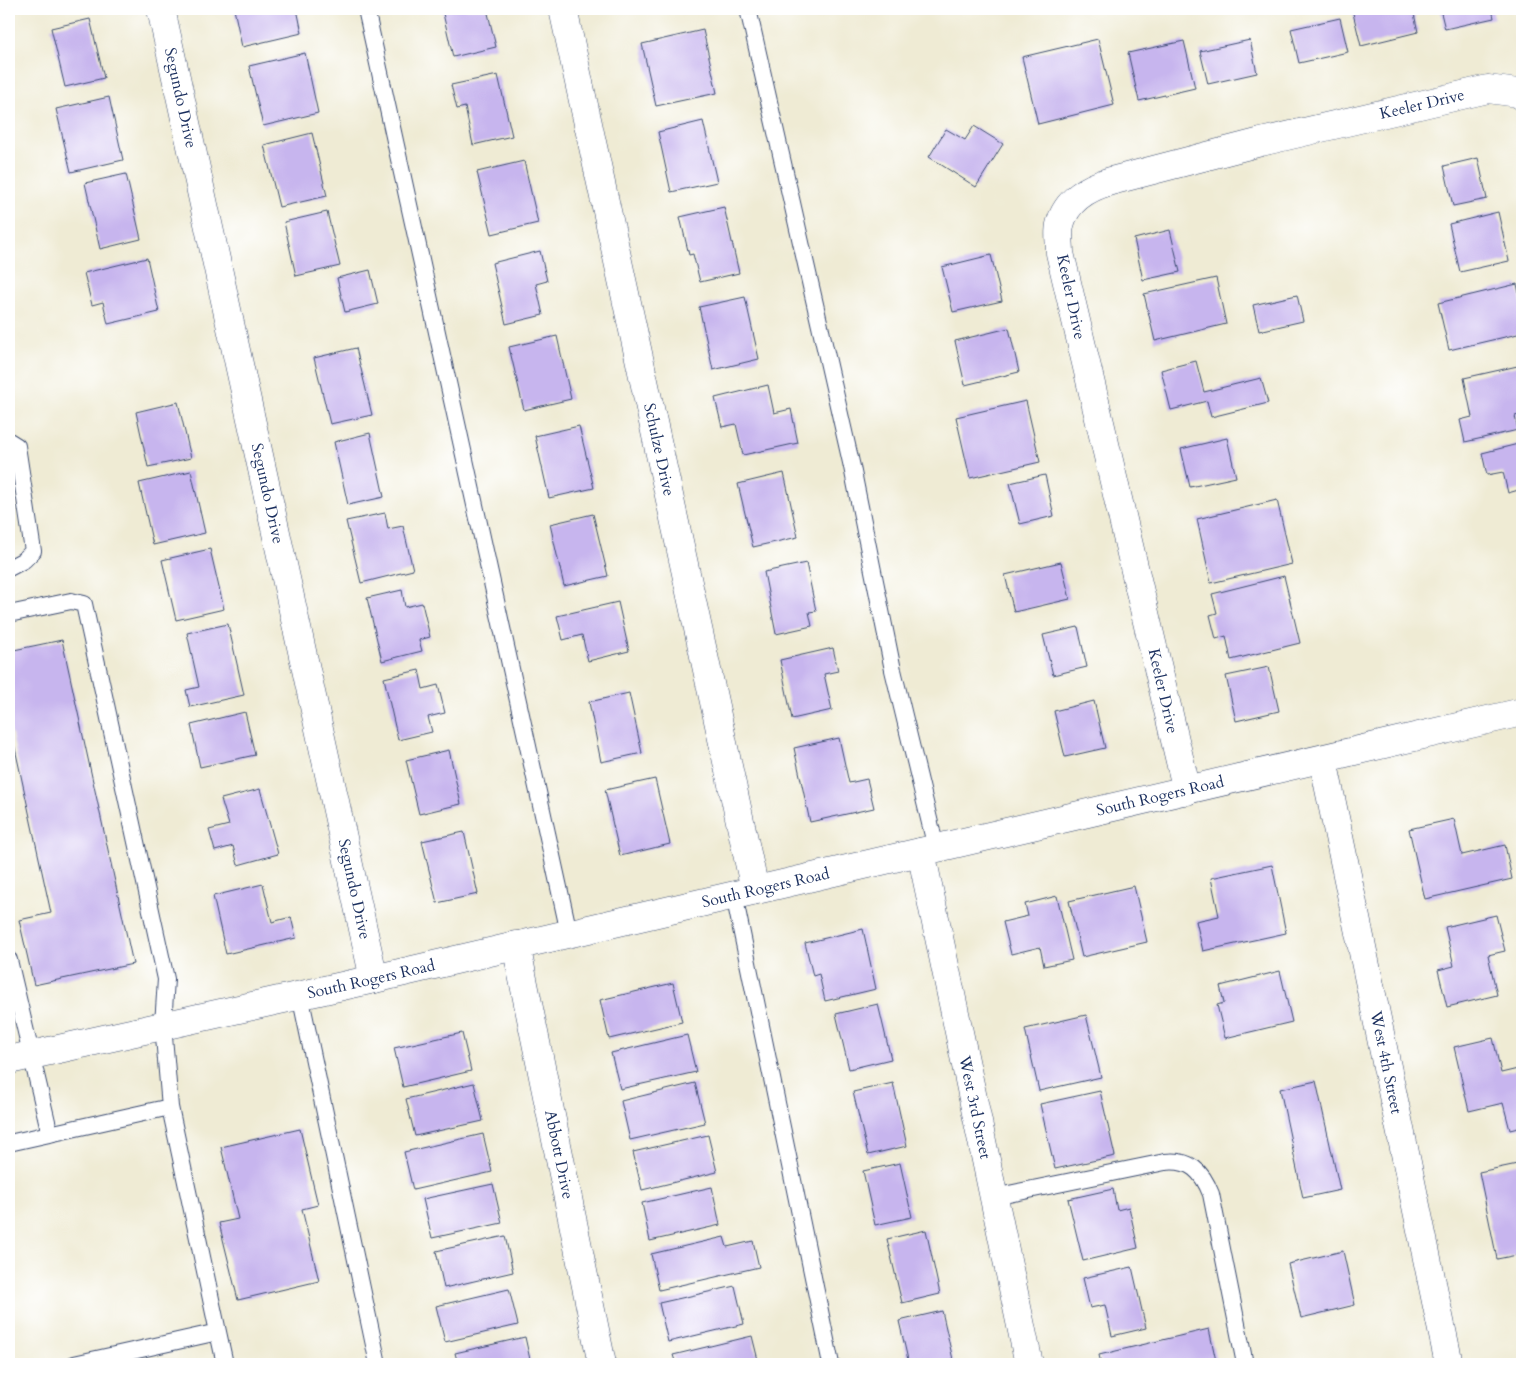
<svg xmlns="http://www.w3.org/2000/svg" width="1531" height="1373" font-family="Cardo,serif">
  <rect width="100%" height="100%" fill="#fff"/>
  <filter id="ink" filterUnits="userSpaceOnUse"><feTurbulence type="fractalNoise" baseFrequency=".02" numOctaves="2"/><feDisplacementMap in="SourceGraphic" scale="10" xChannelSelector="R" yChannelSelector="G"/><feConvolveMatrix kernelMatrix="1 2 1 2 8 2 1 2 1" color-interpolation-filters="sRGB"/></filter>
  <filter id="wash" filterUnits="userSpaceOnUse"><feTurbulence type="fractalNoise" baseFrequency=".0096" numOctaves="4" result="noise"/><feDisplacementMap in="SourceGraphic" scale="20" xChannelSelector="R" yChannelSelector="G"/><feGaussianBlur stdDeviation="1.12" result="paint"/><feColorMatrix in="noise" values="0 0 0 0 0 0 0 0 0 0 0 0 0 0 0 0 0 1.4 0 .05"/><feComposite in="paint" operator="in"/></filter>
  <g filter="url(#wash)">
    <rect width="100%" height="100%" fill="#efebd4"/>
    <g id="blocks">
      <path fill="#c7b5ee" d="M 234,9 L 297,9 L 302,33 L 242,47 Z
        M 442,9 L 487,9 L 496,47 L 453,57 Z
        M 1352,9 L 1413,9 L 1418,32 L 1361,46 Z
        M 1440,9 L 1492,9 L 1494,18 L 1445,29 Z
        M 1340,18 L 1348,52 L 1299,63 L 1291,29 Z
        M 90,19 L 104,78 L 65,87 L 51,28 Z
        M 703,30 L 717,93 L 656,106 L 642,44 Z
        M 1098,39 L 1114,105 L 1038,124 L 1022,57 Z
        M 1250,40 L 1257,73 L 1208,84 L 1200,51 Z
        M 1184,41 L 1195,88 L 1139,101 L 1128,53 Z
        M 305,53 L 318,113 L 263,126 L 249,66 Z
        M 498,75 L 512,136 L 473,145 L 465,107 L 457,109 L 451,85 Z
        M 109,97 L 123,160 L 71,172 L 56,109 Z
        M 703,121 L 717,182 L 671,192 L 658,132 Z
        M 974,126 L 1003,144 L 976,187 L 929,157 L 946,129 L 965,140 Z
        M 312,133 L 327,196 L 279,207 L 264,145 Z
        M 1478,158 L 1487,199 L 1453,206 L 1444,166 Z
        M 524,161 L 538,223 L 492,234 L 477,172 Z
        M 126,174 L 141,239 L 100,249 L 85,183 Z
        M 724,207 L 739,273 L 700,282 L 693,254 L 689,255 L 680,217 Z
        M 327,212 L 340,266 L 296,276 L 284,222 Z
        M 1498,212 L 1509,261 L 1460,272 L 1449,224 Z
        M 1170,230 L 1180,272 L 1143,280 L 1134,239 Z
        M 540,251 L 547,281 L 536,284 L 543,315 L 506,324 L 492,263 Z
        M 991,255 L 1002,301 L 953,312 L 942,267 Z
        M 147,258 L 159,312 L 108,324 L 103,302 L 92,305 L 84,273 Z
        M 370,270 L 378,304 L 345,312 L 337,278 Z
        M 1216,278 L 1226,324 L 1155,341 L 1144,294 Z
        M 1517,284 L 1522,307 L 1522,333 L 1449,350 L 1438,303 Z
        M 1297,295 L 1303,321 L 1259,331 L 1253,305 Z
        M 745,297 L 759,359 L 713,370 L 699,307 Z
        M 1009,328 L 1019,372 L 965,385 L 955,341 Z
        M 557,336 L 571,399 L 524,410 L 509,347 Z
        M 356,348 L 372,415 L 330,424 L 314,358 Z
        M 1196,361 L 1204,392 L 1261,378 L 1268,403 L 1211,417 L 1207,401 L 1171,410 L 1161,370 Z
        M 1522,365 L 1522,414 L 1515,416 L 1518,430 L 1465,442 L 1460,420 L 1472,417 L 1464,378 Z
        M 768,385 L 774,413 L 791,409 L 798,443 L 743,455 L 736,424 L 722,427 L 715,398 Z
        M 1026,401 L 1040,462 L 970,478 L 956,417 Z
        M 178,402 L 191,458 L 148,467 L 136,412 Z
        M 579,426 L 594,488 L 549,498 L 535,436 Z
        M 370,433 L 384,497 L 348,505 L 334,442 Z
        M 1227,438 L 1236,477 L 1190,487 L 1181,449 Z
        M 1522,443 L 1522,489 L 1508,493 L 1503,472 L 1487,475 L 1482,453 Z
        M 191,471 L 205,533 L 153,545 L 139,483 Z
        M 784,473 L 798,537 L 753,547 L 738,484 Z
        M 1045,475 L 1054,516 L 1020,524 L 1010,483 Z
        M 1277,500 L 1292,564 L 1211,583 L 1197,519 Z
        M 385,513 L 388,529 L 403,526 L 413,570 L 361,583 L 346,521 Z
        M 593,514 L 608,576 L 564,586 L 550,524 Z
        M 210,549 L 224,609 L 176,620 L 162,560 Z
        M 1061,562 L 1070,599 L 1014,612 L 1005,575 Z
        M 806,563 L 816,611 L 809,612 L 812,626 L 776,634 L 764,572 Z
        M 1284,576 L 1300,643 L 1231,660 L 1226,636 L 1216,639 L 1210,615 L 1217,613 L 1212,594 Z
        M 402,590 L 405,607 L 422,603 L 430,637 L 419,640 L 422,651 L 382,661 L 367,598 Z
        M 618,602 L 629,651 L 588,661 L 582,635 L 563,640 L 557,616 Z
        M 228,624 L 244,695 L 190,707 L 186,690 L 199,687 L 187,633 Z
        M 1078,627 L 1087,667 L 1053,675 L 1043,635 Z
        M 62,640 L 133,964 L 34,985 L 19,920 L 51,913 L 9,721 L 9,651 Z
        M 833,648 L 838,671 L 824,674 L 832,710 L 792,719 L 780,660 Z
        M 1269,667 L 1279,711 L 1236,721 L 1226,676 Z
        M 419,670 L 423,689 L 438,685 L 445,713 L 428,717 L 432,732 L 398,740 L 384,678 Z
        M 629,693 L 642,753 L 601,762 L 589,702 Z
        M 1094,701 L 1105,748 L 1065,757 L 1054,711 Z
        M 245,712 L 255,755 L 200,767 L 191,725 Z
        M 839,738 L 849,783 L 867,779 L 874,808 L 810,822 L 794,748 Z
        M 449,750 L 461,804 L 419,814 L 406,760 Z
        M 655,779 L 670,844 L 620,856 L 605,790 Z
        M 260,789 L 278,854 L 238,865 L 233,846 L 215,851 L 209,830 L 229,825 L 221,799 Z
        M 1454,819 L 1462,855 L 1505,845 L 1512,879 L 1425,899 L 1409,829 Z
        M 464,832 L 478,894 L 437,903 L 422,841 Z
        M 1272,865 L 1286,933 L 1203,951 L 1196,921 L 1219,916 L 1211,878 Z
        M 263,884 L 272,922 L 291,917 L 296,938 L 226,954 L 213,896 Z
        M 1134,886 L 1147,942 L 1082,957 L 1069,901 Z
        M 1057,896 L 1072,960 L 1044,966 L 1040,947 L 1011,954 L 1003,922 L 1028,916 L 1025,904 Z
        M 1496,915 L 1505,951 L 1488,955 L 1497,995 L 1447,1007 L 1438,970 L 1454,966 L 1445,927 Z
        M 863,929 L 876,989 L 825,1001 L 819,974 L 813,976 L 805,943 Z
        M 1280,971 L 1292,1022 L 1225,1038 L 1217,1005 L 1224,1003 L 1220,986 Z
        M 673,983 L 682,1022 L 609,1039 L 600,1000 Z
        M 878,1004 L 891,1059 L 849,1069 L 836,1014 Z
        M 1086,1015 L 1101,1077 L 1039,1091 L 1025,1029 Z
        M 462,1033 L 471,1071 L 403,1087 L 394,1048 Z
        M 687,1035 L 696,1072 L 620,1089 L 611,1053 Z
        M 1493,1038 L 1501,1073 L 1522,1068 L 1522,1127 L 1510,1130 L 1503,1103 L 1469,1111 L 1454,1047 Z
        M 1316,1081 L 1340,1190 L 1303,1198 L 1280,1089 Z
        M 474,1083 L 483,1121 L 415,1136 L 406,1099 Z
        M 695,1083 L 705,1123 L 630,1140 L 621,1101 Z
        M 893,1083 L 907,1146 L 868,1155 L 853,1092 Z
        M 1100,1091 L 1115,1156 L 1055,1169 L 1040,1104 Z
        M 300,1129 L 318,1205 L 302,1209 L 319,1281 L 238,1300 L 219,1223 L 238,1219 L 221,1147 Z
        M 483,1134 L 492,1172 L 413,1190 L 404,1152 Z
        M 708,1135 L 717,1172 L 642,1190 L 633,1152 Z
        M 900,1163 L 912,1217 L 875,1225 L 863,1171 Z
        M 1522,1163 L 1522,1254 L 1497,1259 L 1479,1172 Z
        M 493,1184 L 502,1223 L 432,1238 L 423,1199 Z
        M 712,1187 L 720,1225 L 650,1241 L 642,1203 Z
        M 1113,1189 L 1117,1210 L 1129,1207 L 1138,1248 L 1083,1261 L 1068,1199 Z
        M 926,1230 L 940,1294 L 902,1303 L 887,1239 Z
        M 505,1236 L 513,1272 L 444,1288 L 436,1251 Z
        M 724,1237 L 727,1247 L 753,1241 L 759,1267 L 659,1290 L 651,1254 Z
        M 1343,1251 L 1355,1305 L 1301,1318 L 1288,1264 Z
        M 1132,1267 L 1146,1328 L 1112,1336 L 1105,1305 L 1090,1308 L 1083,1278 Z
        M 735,1286 L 744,1324 L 668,1342 L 659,1303 Z
        M 509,1289 L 518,1325 L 445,1342 L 436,1306 Z
        M 942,1311 L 954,1364 L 909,1364 L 899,1321 Z
        M 1209,1329 L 1216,1361 L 1201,1364 L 1101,1364 L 1099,1355 Z
        M 752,1336 L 759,1364 L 676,1364 L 673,1355 Z
        M 525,1337 L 531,1364 L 458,1364 L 455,1353 Z"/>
    </g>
  </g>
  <g filter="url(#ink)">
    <use href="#blocks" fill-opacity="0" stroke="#3b4b70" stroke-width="1"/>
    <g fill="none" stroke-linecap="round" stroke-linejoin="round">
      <g stroke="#3b4b70" stroke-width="18">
        <path id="lane" d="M 366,9 C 431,317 504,624 569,933
          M 748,9 L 852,467 L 893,670 L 936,848
          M 9,441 L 17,446 L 33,551 L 24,560 L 9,568
          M 9,614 L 71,601 L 84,604 L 166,979 L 163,1025 L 170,1107 L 218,1332 L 74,1364
          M 734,895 L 831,1364
          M 9,960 L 50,1134
          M 300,995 L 378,1364
          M 9,1143 L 170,1107
          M 994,1197 L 1165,1162 C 1190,1159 1202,1171 1211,1194 L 1245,1364
          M 218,1332 L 225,1364"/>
      </g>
      <g stroke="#3b4b70" stroke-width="29">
        <g id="street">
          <path id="s1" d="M 161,9 L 374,979"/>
          <path id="s2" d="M 563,9 L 755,890"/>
          <path id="s3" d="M 1323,760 L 1449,1364"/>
          <path id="s4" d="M 1187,791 L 1060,253 C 1060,244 1058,233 1060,225 C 1066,200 1089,187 1111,181 L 1261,142 L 1488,89 L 1518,93 L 1522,96"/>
          <path id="s5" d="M 921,852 L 1029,1364"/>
          <path id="s6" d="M 516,945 L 602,1364"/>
        </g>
      </g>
      <g stroke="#3b4b70" stroke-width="29">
        <g id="secondary">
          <path id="s7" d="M 9,1060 L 374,979 L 1522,712"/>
        </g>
      </g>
      <use href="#lane" stroke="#fff" stroke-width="16"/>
      <use href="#street" stroke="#fff" stroke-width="28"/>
      <use href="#secondary" stroke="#fff" stroke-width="28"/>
    </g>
  </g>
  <g text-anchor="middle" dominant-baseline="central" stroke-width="4" stroke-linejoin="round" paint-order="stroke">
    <g font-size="16" fill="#1b2f5e" stroke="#fff">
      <text stroke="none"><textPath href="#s1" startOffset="91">Segundo Drive</textPath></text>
      <text stroke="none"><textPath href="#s4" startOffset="972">Keeler Drive</textPath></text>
      <text transform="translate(1071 297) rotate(78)">Keeler Drive</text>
      <text stroke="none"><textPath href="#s2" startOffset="451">Schulze Drive</textPath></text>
      <text stroke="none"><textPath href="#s1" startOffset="496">Segundo Drive</textPath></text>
      <text transform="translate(1163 691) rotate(77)">Keeler Drive</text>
      <text stroke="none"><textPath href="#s7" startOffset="1181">South Rogers Road</textPath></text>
      <text stroke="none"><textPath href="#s7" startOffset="776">South Rogers Road</textPath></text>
      <text stroke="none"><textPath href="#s1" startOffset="901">Segundo Drive</textPath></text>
      <text stroke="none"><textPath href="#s7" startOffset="371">South Rogers Road</textPath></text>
      <text stroke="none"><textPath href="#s3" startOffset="309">West 4th Street</textPath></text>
      <text stroke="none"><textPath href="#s5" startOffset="261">West 3rd Street</textPath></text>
      <text stroke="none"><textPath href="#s6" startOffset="214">Abbott Drive</textPath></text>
    </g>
  </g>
  <rect width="1531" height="1373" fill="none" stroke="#fff" stroke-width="30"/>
</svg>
